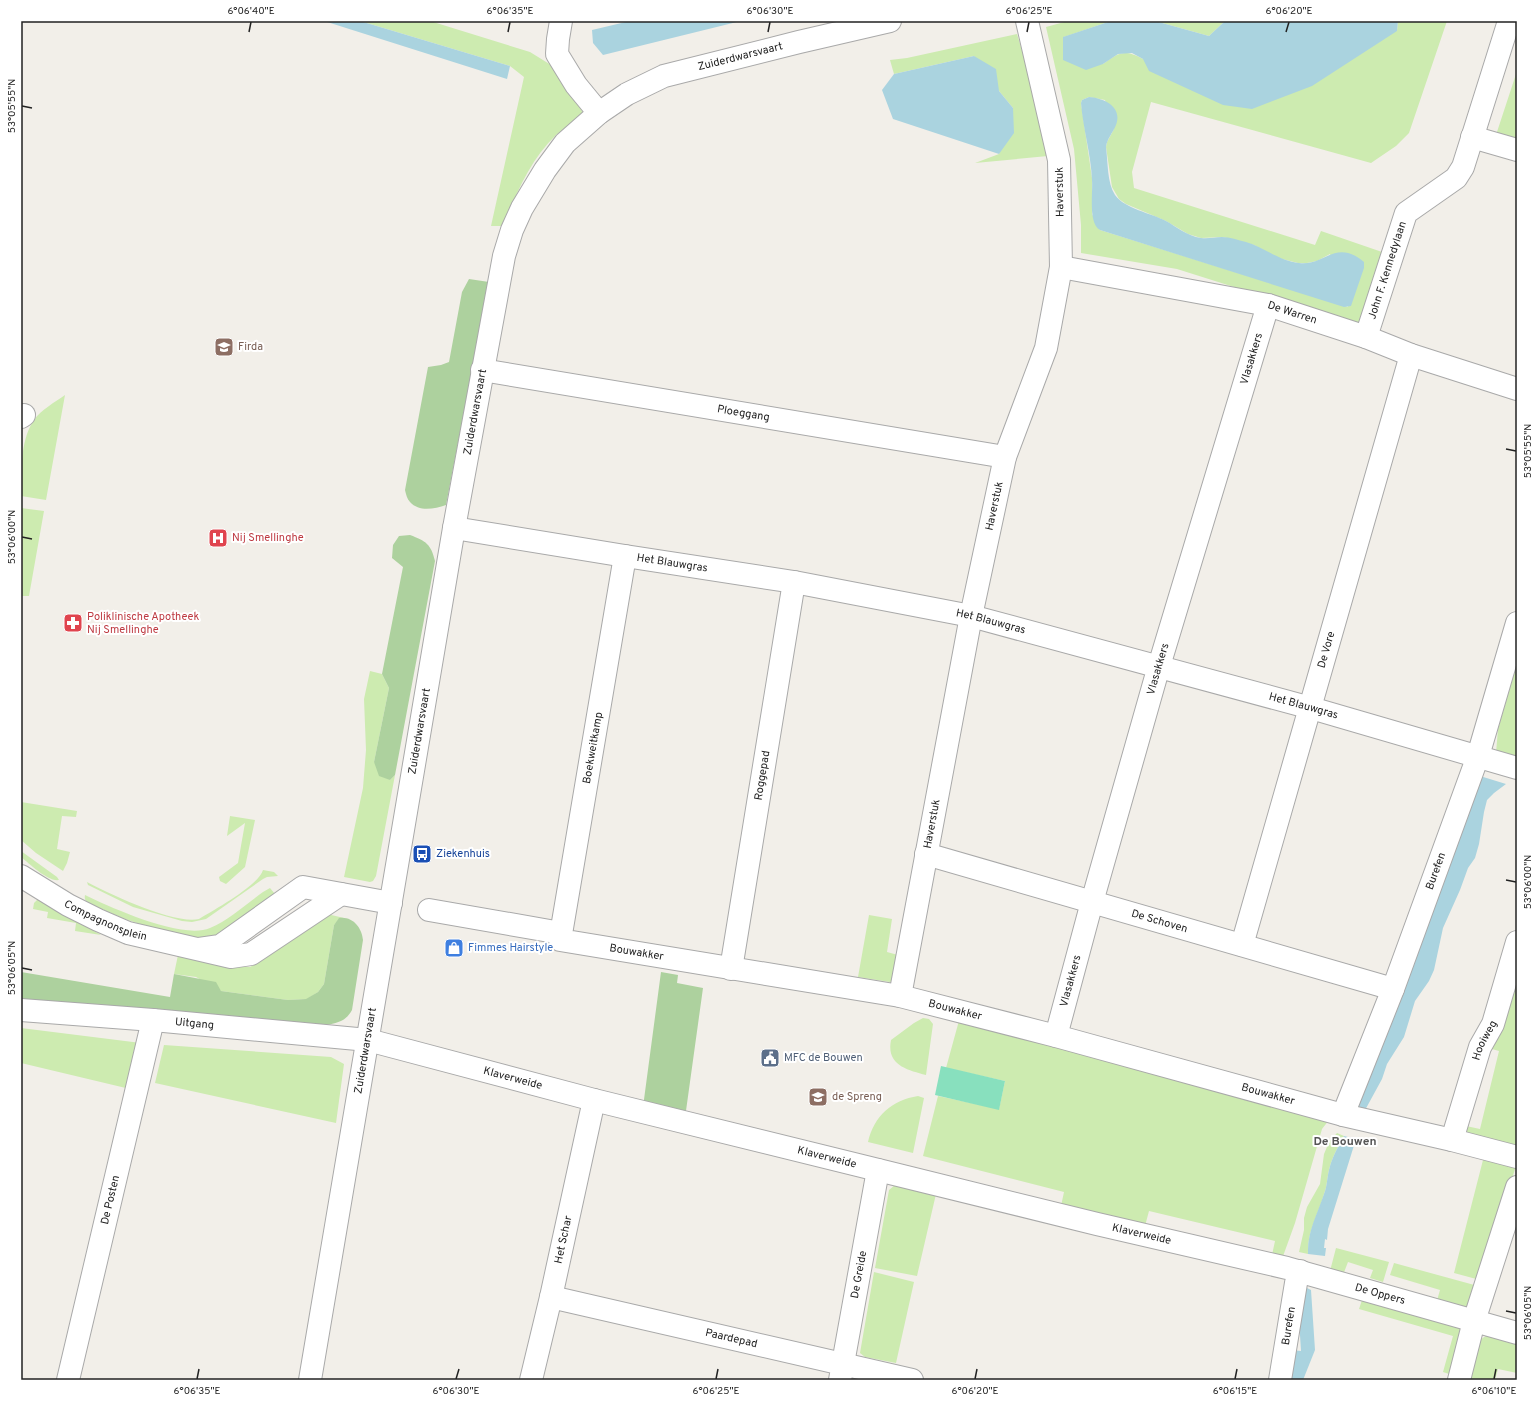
<svg xmlns="http://www.w3.org/2000/svg" width="1538" height="1401" font-family="Overpass,sans-serif">
  <rect width="100%" height="100%" fill="#f2efe9"/>
  <path fill="#cdebb0" fill-rule="evenodd" d="M 360,21 L 430,21 L 530,52 L 551,65 L 584,114 C 575,121 565,128 556,135 C 530,160 516,194 503,226 L 491,226 L 524,77 L 510,66 Z
    M 1068,21 L 1111,21 L 1064,37 L 1103,64 C 1120,52 1124,49 1143,59 L 1397,31 L 1398,21 L 1447,21 L 1409,133 L 1396,146 L 1371,163 L 1151,102 L 1132,172 L 1134,188 L 1315,245 L 1321,231 L 1382,252 L 1361,327 L 1177,269 L 1081,253 L 1081,225 L 1074,149 L 1046,27 ZM 1089,97 L 1105,100 L 1114,129 L 1107,142 L 1106,147 L 1112,187 L 1119,199 L 1126,204 L 1166,221 L 1188,234 L 1201,238 L 1223,237 L 1254,245 L 1278,258 L 1298,263 L 1307,263 L 1317,261 L 1330,254 L 1348,307 L 1100,230 L 1092,214 L 1092,178 L 1081,103 L 1082,100 Z
    M 1155,21 L 1225,21 L 1209,36 Z
    M 1017,34 L 1031,80 L 1048,156 L 975,163 L 999,154 L 1013,108 L 999,91 L 974,56 L 894,74 L 890,60 L 907,58 Z
    M 1517,71 L 1517,144 L 1495,138 Z
    M 65,395 L 46,500 L 21,496 C 21,474 20,440 34,420 C 41,410 55,402 65,395 Z
    M 21,508 L 44,511 L 29,596 L 21,596 Z
    M 1517,664 L 1517,764 L 1496,753 L 1498,729 Z
    M 370,671 L 382,674 L 389,688 L 374,762 L 390,780 L 395,775 L 376,876 L 373,881 L 370,882 L 344,877 L 363,788 L 366,750 L 364,699 Z
    M 21,802 L 77,811 L 76,817 L 62,816 L 57,849 L 70,852 L 67,863 L 63,871 L 36,853 L 21,840 Z
    M 230,816 L 255,820 L 245,867 L 226,884 L 220,881 L 219,877 L 238,863 L 245,823 L 227,836 Z
    M 21,851 L 57,877 L 59,880 C 48,882 30,864 21,857 Z
    M 263,870 L 274,872 L 278,876 L 267,877 L 263,879 L 206,919 L 192,922 L 182,921 L 133,907 L 88,885 L 87,882 C 109,894 176,925 199,919 C 214,910 259,885 263,870 Z
    M 270,888 L 275,894 L 216,935 L 206,938 L 196,938 L 149,927 L 125,919 L 90,904 C 86,902 84,900 85,895 C 112,908 182,940 210,928 C 229,920 246,904 263,892 Z
    M 37,900 L 40,900 L 101,935 L 75,931 L 76,923 L 47,918 L 48,912 L 33,909 L 34,903 Z
    M 327,914 L 344,918 L 339,919 L 334,925 L 324,984 L 318,992 L 307,999 L 288,1000 L 221,991 L 196,977 L 174,974 L 178,955 L 235,966 L 250,967 L 263,960 Z
    M 869,915 L 892,919 L 887,952 L 898,955 L 892,981 L 890,982 L 858,977 Z
    M 1517,966 L 1517,1149 L 1467,1137 L 1466,1126 L 1480,1129 L 1499,1051 L 1492,1049 Z
    M 960,1017 L 1329,1120 L 1322,1129 L 1295,1223 L 1282,1259 L 1272,1255 L 1275,1241 L 1149,1211 L 1145,1226 L 1061,1206 L 1064,1192 L 923,1156 L 938,1096 L 999,1109 L 1005,1081 L 946,1068 Z
    M 923,1018 L 929,1019 L 933,1024 L 926,1075 C 907,1070 886,1065 891,1040 L 914,1023 Z
    M 21,1028 L 141,1043 L 130,1089 L 21,1063 Z
    M 164,1045 L 331,1057 L 344,1064 L 336,1123 L 155,1083 Z
    M 918,1096 L 924,1098 L 913,1153 L 868,1142 C 874,1116 892,1100 918,1096 Z
    M 1337,1133 L 1344,1136 C 1338,1147 1332,1157 1329,1170 C 1327,1178 1327,1187 1324,1194 C 1318,1215 1307,1232 1308,1254 L 1299,1252 L 1304,1230 L 1304,1218 L 1307,1207 L 1320,1184 L 1324,1154 L 1329,1142 Z
    M 1483,1160 L 1516,1166 L 1480,1280 L 1454,1273 Z
    M 895,1185 L 936,1194 L 917,1276 L 875,1268 L 889,1190 Z
    M 1336,1248 L 1389,1262 L 1383,1282 L 1370,1278 L 1373,1270 L 1348,1262 L 1343,1275 L 1330,1271 Z
    M 1394,1263 L 1478,1286 L 1467,1311 L 1436,1304 L 1440,1290 L 1390,1275 Z
    M 874,1272 L 914,1282 L 896,1363 L 865,1357 L 860,1353 Z
    M 1363,1297 L 1458,1326 L 1463,1333 L 1455,1376 L 1443,1372 L 1453,1336 L 1359,1309 Z
    M 1489,1334 L 1517,1341 L 1517,1373 L 1498,1369 L 1495,1380 L 1466,1380 L 1478,1341 Z"/>
  <path fill="#add19e" d="M 469,279 L 489,282 L 446,505 C 434,509 419,512 410,502 C 407,499 406,494 405,490 L 428,367 L 441,365 L 449,362 L 462,292 Z
    M 410,535 C 426,541 431,544 435,561 L 395,775 L 390,780 L 379,776 L 374,762 L 389,688 L 382,674 L 403,567 L 392,558 L 393,545 L 399,536 Z
    M 339,918 C 353,916 362,928 363,940 L 352,1010 C 346,1021 338,1023 326,1025 L 21,1000 L 21,972 L 170,997 L 174,974 L 216,982 L 221,991 L 288,1000 L 306,999 L 318,992 L 324,984 L 334,925 Z
    M 661,972 L 678,975 L 677,983 L 703,988 L 685,1118 L 643,1107 Z"/>
  <path fill="#88e0be" d="M 941,1066 L 1005,1081 L 999,1110 L 935,1095 Z"/>
  <path fill="#aad3df" d="M 324,21 L 360,21 L 510,66 L 507,79 Z
    M 630,21 L 741,21 L 603,55 L 593,43 L 592,30 Z
    M 1111,21 L 1155,21 L 1209,36 L 1225,21 L 1398,21 L 1397,31 L 1312,86 L 1252,109 L 1223,105 L 1149,71 L 1143,59 L 1132,53 L 1118,54 L 1103,64 L 1086,70 L 1063,60 L 1063,37 Z
    M 974,56 L 996,69 L 999,91 L 1013,108 L 1014,133 L 999,154 L 893,119 L 882,90 L 894,74 Z
    M 1089,97 C 1103,98 1123,106 1116,125 C 1113,133 1107,138 1106,147 C 1108,162 1107,183 1115,195 C 1125,209 1151,213 1166,221 C 1177,227 1187,236 1201,238 C 1208,239 1215,237 1222,237 C 1230,237 1238,240 1246,242 C 1264,247 1279,261 1299,263 C 1326,266 1335,238 1364,262 L 1364,268 L 1351,306 L 1344,307 L 1100,230 C 1088,223 1093,194 1092,180 C 1091,154 1083,129 1081,103 L 1082,100 Z
    M 1480,776 L 1506,784 L 1494,793 L 1487,800 L 1484,812 L 1479,844 L 1475,858 L 1468,868 L 1460,890 L 1443,928 L 1434,970 L 1429,981 L 1415,1001 L 1404,1037 L 1387,1064 L 1382,1079 L 1364,1112 L 1355,1111 Z
    M 1344,1136 L 1356,1139 L 1328,1229 L 1327,1240 L 1325,1239 L 1324,1248 L 1326,1248 L 1325,1256 L 1308,1254 C 1307,1232 1317,1215 1324,1194 C 1327,1187 1327,1178 1329,1170 C 1332,1157 1338,1147 1344,1136 Z
    M 1303,1286 L 1311,1290 L 1315,1350 L 1303,1380 L 1287,1380 L 1292,1350 L 1301,1351 L 1298,1304 Z"/>
  <g fill="none" stroke-linecap="round" stroke-linejoin="round">
    <g stroke="#a9a9a9" stroke-width="24">
      <g id="minor">
        <path d="M 561,21 L 558,39 L 557,54 L 576,85 L 599,113"/>
        <path d="M 1472,137 L 1517,150"/>
        <path id="s1" d="M 1061,267 L 1268,305 L 1366,337 L 1411,355 L 1517,389"/>
        <path id="s2" d="M 1366,337 L 1406,213 L 1456,178 L 1463,167 L 1509,21"/>
        <path id="s3" d="M 482,370 L 1005,457"/>
        <path d="M 21,417 L 24,415"/>
        <path id="s4" d="M 454,528 L 625,556 L 794,582 L 971,616 L 1311,708 L 1517,768"/>
        <path id="s5" d="M 625,556 L 560,940 L 900,996 L 1056,1036 L 1343,1115 L 1452,1140 L 1517,1157"/>
        <path id="s6" d="M 926,854 L 1393,989"/>
        <path id="s7" d="M 21,876 L 68,905 L 98,920 L 128,933 L 231,957 L 251,954 L 341,894"/>
        <path d="M 429,910 L 561,933"/>
        <path id="s8" d="M 1242,945 L 1411,355"/>
        <path d="M 199,949 L 220,946 L 303,887 L 391,903"/>
        <path id="s9" d="M 731,969 L 794,582"/>
        <path id="s10" d="M 900,996 L 971,616 L 1005,457 L 1046,348 L 1061,267 L 1059,160 L 1027,21"/>
        <path id="s11" d="M 21,1010 L 153,1020 L 368,1040 L 594,1100 L 878,1170 L 1097,1224 L 1287,1268 L 1517,1333"/>
        <path id="s12" d="M 1056,1036 L 1092,902 L 1159,666 L 1268,305"/>
        <path id="s13" d="M 1343,1115 L 1393,989 L 1478,756 L 1517,623"/>
        <path id="s14" d="M 1452,1140 L 1480,1047 L 1493,1024 L 1517,942"/>
        <path id="s15" d="M 551,1297 L 912,1380"/>
        <path id="s16" d="M 68,1380 L 153,1020"/>
        <path id="s17" d="M 310,1380 L 454,528 L 504,256 L 512,230 L 522,208 L 545,170 L 565,143 L 599,113 L 627,94 L 664,76 L 799,42 L 890,21"/>
        <path id="s18" d="M 531,1380 L 551,1297 L 594,1100"/>
        <path id="s19" d="M 840,1380 L 878,1170"/>
        <path id="s20" d="M 1280,1380 L 1296,1283 L 1300,1271"/>
        <path d="M 1459,1380 L 1474,1321 L 1517,1187"/>
      </g>
    </g>
    <use href="#minor" stroke="#fff" stroke-width="22"/>
  </g>
  <path fill="none" stroke="#222" stroke-width="1.5" d="M 249,32 L 251,22M 508,32 L 510,22M 768,32 L 770,22M 1027,32 L 1029,22M 1286,32 L 1289,22M 22,106 L 32,108M 1506,449 L 1516,451M 22,537 L 32,539M 1506,880 L 1516,882M 22,968 L 32,970M 1506,1311 L 1516,1313M 197,1379 L 199,1369M 456,1379 L 459,1369M 716,1379 L 718,1369M 975,1379 L 977,1369M 1235,1379 L 1237,1369M 1494,1379 L 1496,1369"/>
  <defs>
    <g id="university-square" transform="scale(1)"><rect x="-9" y="-9" width="18" height="18" rx="4" fill="#8d6e63" stroke="#fff"/><path d="M0-5L7-2L0 1L-7-2ZM-4 1L0 2.5L4 1V4Q0 6-4 4Z" fill="#fff"/></g>
    <g id="hospital-square" transform="scale(1)"><rect x="-9" y="-9" width="18" height="18" rx="4" fill="#e0444e" stroke="#fff"/><path d="M-5-5h3v3.5h4V-5h3V5h-3V1.5h-4V5h-3Z" fill="#fff"/></g>
    <g id="pharmacy-square" transform="scale(1)"><rect x="-9" y="-9" width="18" height="18" rx="4" fill="#e0444e" stroke="#fff"/><path d="M-2-6h4v4h4v4h-4v4h-4v-4h-4v-4h4Z" fill="#fff"/></g>
    <g id="bus-square" transform="scale(1)"><rect x="-9" y="-9" width="18" height="18" rx="4" fill="#1a4fb4" stroke="#fff"/><path d="M-5-6H5V4H4V6H2V4H-2V6H-4V4H-5ZM-3.5-4V0h7V-4ZM-3.5 1.2v1.5H-2V1.2ZM2 1.2v1.5H3.5V1.2Z" fill="#fff"/></g>
    <g id="shop-square" transform="scale(1)"><rect x="-9" y="-9" width="18" height="18" rx="4" fill="#3f7fe0" stroke="#fff"/><path d="M-5-2.5h2.3a2.7 3.5 0 0 1 5.4 0H5L5.5 6h-11ZM-1.5-2.5h3a1.5 2.3 0 0 0-3 0Z" fill="#fff"/></g>
    <g id="civic-square" transform="scale(1)"><rect x="-9" y="-9" width="18" height="18" rx="4" fill="#5c6f8a" stroke="#fff"/><path d="M-.6-6.5H3V-4.5H.6V-3L4-1V1h2V6H-6V1h2V-1L-.6-3ZM-1.2 2.5V6h2.4V2.5Z" fill="#fff"/></g>
    <g id="school-square" transform="scale(1)"><rect x="-9" y="-9" width="18" height="18" rx="4" fill="#8d6e63" stroke="#fff"/><path d="M0-5L7-2L0 1L-7-2ZM-4 1L0 2.5L4 1V4Q0 6-4 4Z" fill="#fff"/></g>
  </defs>
  <g fill-rule="evenodd">
    <use href="#university-square" x="224" y="347"/>
    <use href="#hospital-square" x="218" y="538"/>
    <use href="#pharmacy-square" x="73" y="623"/>
    <use href="#bus-square" x="422" y="854"/>
    <use href="#shop-square" x="454" y="948"/>
    <use href="#civic-square" x="770" y="1058"/>
    <use href="#school-square" x="818" y="1097"/>
  </g>
  <g text-anchor="middle" dominant-baseline="central" stroke-width="4" stroke-linejoin="round" paint-order="stroke">
    <g font-size="11" fill="#222" stroke="#fff">
      <text stroke="none"><textPath href="#s17" startOffset="1469">Zuiderdwarsvaart</textPath></text>
      <text transform="translate(1060 192) rotate(-91)">Haverstuk</text>
      <text stroke="none"><textPath href="#s2" startOffset="70">John F. Kennedylaan</textPath></text>
      <text stroke="none"><textPath href="#s1" startOffset="236">De Warren</textPath></text>
      <text stroke="none"><textPath href="#s12" startOffset="705">Vlasakkers</textPath></text>
      <text stroke="none"><textPath href="#s17" startOffset="982">Zuiderdwarsvaart</textPath></text>
      <text stroke="none"><textPath href="#s3" startOffset="265">Ploeggang</textPath></text>
      <text stroke="none"><textPath href="#s10" startOffset="499">Haverstuk</textPath></text>
      <text stroke="none"><textPath href="#s4" startOffset="221">Het Blauwgras</textPath></text>
      <text stroke="none"><textPath href="#s4" startOffset="545">Het Blauwgras</textPath></text>
      <text stroke="none"><textPath href="#s8" startOffset="307">De Vore</textPath></text>
      <text stroke="none"><textPath href="#s12" startOffset="381">Vlasakkers</textPath></text>
      <text stroke="none"><textPath href="#s4" startOffset="869">Het Blauwgras</textPath></text>
      <text stroke="none"><textPath href="#s17" startOffset="658">Zuiderdwarsvaart</textPath></text>
      <text transform="translate(593 748) rotate(-80)">Boekweitkamp</text>
      <text stroke="none"><textPath href="#s9" startOffset="196">Roggepad</textPath></text>
      <text stroke="none"><textPath href="#s10" startOffset="175">Haverstuk</textPath></text>
      <text stroke="none"><textPath href="#s13" startOffset="261">Burefen</textPath></text>
      <text stroke="none"><textPath href="#s7" startOffset="96">Compagnonsplein</textPath></text>
      <text stroke="none"><textPath href="#s6" startOffset="243">De Schoven</textPath></text>
      <text stroke="none"><textPath href="#s5" startOffset="467">Bouwakker</textPath></text>
      <text stroke="none"><textPath href="#s12" startOffset="57">Vlasakkers</textPath></text>
      <text stroke="none"><textPath href="#s5" startOffset="791">Bouwakker</textPath></text>
      <text stroke="none"><textPath href="#s11" startOffset="174">Uitgang</textPath></text>
      <text stroke="none"><textPath href="#s14" startOffset="105">Hooiweg</textPath></text>
      <text stroke="none"><textPath href="#s17" startOffset="334">Zuiderdwarsvaart</textPath></text>
      <text stroke="none"><textPath href="#s11" startOffset="498">Klaverweide</textPath></text>
      <text stroke="none"><textPath href="#s5" startOffset="1115">Bouwakker</textPath></text>
      <text stroke="none"><textPath href="#s11" startOffset="822">Klaverweide</textPath></text>
      <text stroke="none"><textPath href="#s16" startOffset="185">De Posten</textPath></text>
      <text stroke="none"><textPath href="#s11" startOffset="1146">Klaverweide</textPath></text>
      <text stroke="none"><textPath href="#s18" startOffset="144">Het Schar</textPath></text>
      <text stroke="none"><textPath href="#s19" startOffset="107">De Greide</textPath></text>
      <text stroke="none"><textPath href="#s11" startOffset="1392">De Oppers</textPath></text>
      <text stroke="none"><textPath href="#s20" startOffset="55">Burefen</textPath></text>
      <text stroke="none"><textPath href="#s15" startOffset="185">Paardepad</textPath></text>
    </g>
    <g font-size="11" fill="#785e54" stroke="#fff" text-anchor="start">
      <text x="238" y="347">Firda</text>
      <text x="832" y="1097">de Spreng</text>
    </g>
    <g font-size="11" fill="#be3a42" stroke="#fff" text-anchor="start">
      <text x="232" y="538">Nij Smellinghe</text>
      <text x="87" y="617">Poliklinische Apotheek<tspan x="87" dy="13">Nij Smellinghe</tspan></text>
    </g>
    <g font-size="11" fill="#164399" stroke="#fff" text-anchor="start">
      <text x="436" y="854">Ziekenhuis</text>
    </g>
    <g font-size="11" fill="#366cbe" stroke="#fff" text-anchor="start">
      <text x="468" y="948">Fimmes Hairstyle</text>
    </g>
    <g font-size="11" fill="#4e5e75" stroke="#fff" text-anchor="start">
      <text x="784" y="1058">MFC de Bouwen</text>
    </g>
    <g font-size="12" font-weight="bold" fill="#555" stroke="#fff">
      <text x="1345" y="1142">De Bouwen</text>
    </g>
  </g>
  <rect width="1538" height="1401" fill="none" stroke="#ffffff" stroke-width="44"/>
  <rect x="22" y="22" width="1494" height="1357" fill="none" stroke="#222" stroke-width="1.5"/>
  <g font-size="10" text-anchor="middle" fill="#222">
    <text x="251" y="14">6°06'40"E</text>
    <text x="510" y="14">6°06'35"E</text>
    <text x="770" y="14">6°06'30"E</text>
    <text x="1029" y="14">6°06'25"E</text>
    <text x="1289" y="14">6°06'20"E</text>
    <text transform="translate(11 106) rotate(-90)" y="4">53°05'55"N</text>
    <text transform="translate(1527 451) rotate(-90)" y="4">53°05'55"N</text>
    <text transform="translate(11 537) rotate(-90)" y="4">53°06'00"N</text>
    <text transform="translate(1527 882) rotate(-90)" y="4">53°06'00"N</text>
    <text transform="translate(11 968) rotate(-90)" y="4">53°06'05"N</text>
    <text transform="translate(1527 1313) rotate(-90)" y="4">53°06'05"N</text>
    <text x="197" y="1394">6°06'35"E</text>
    <text x="456" y="1394">6°06'30"E</text>
    <text x="716" y="1394">6°06'25"E</text>
    <text x="975" y="1394">6°06'20"E</text>
    <text x="1235" y="1394">6°06'15"E</text>
    <text x="1494" y="1394">6°06'10"E</text>
  </g>
</svg>
